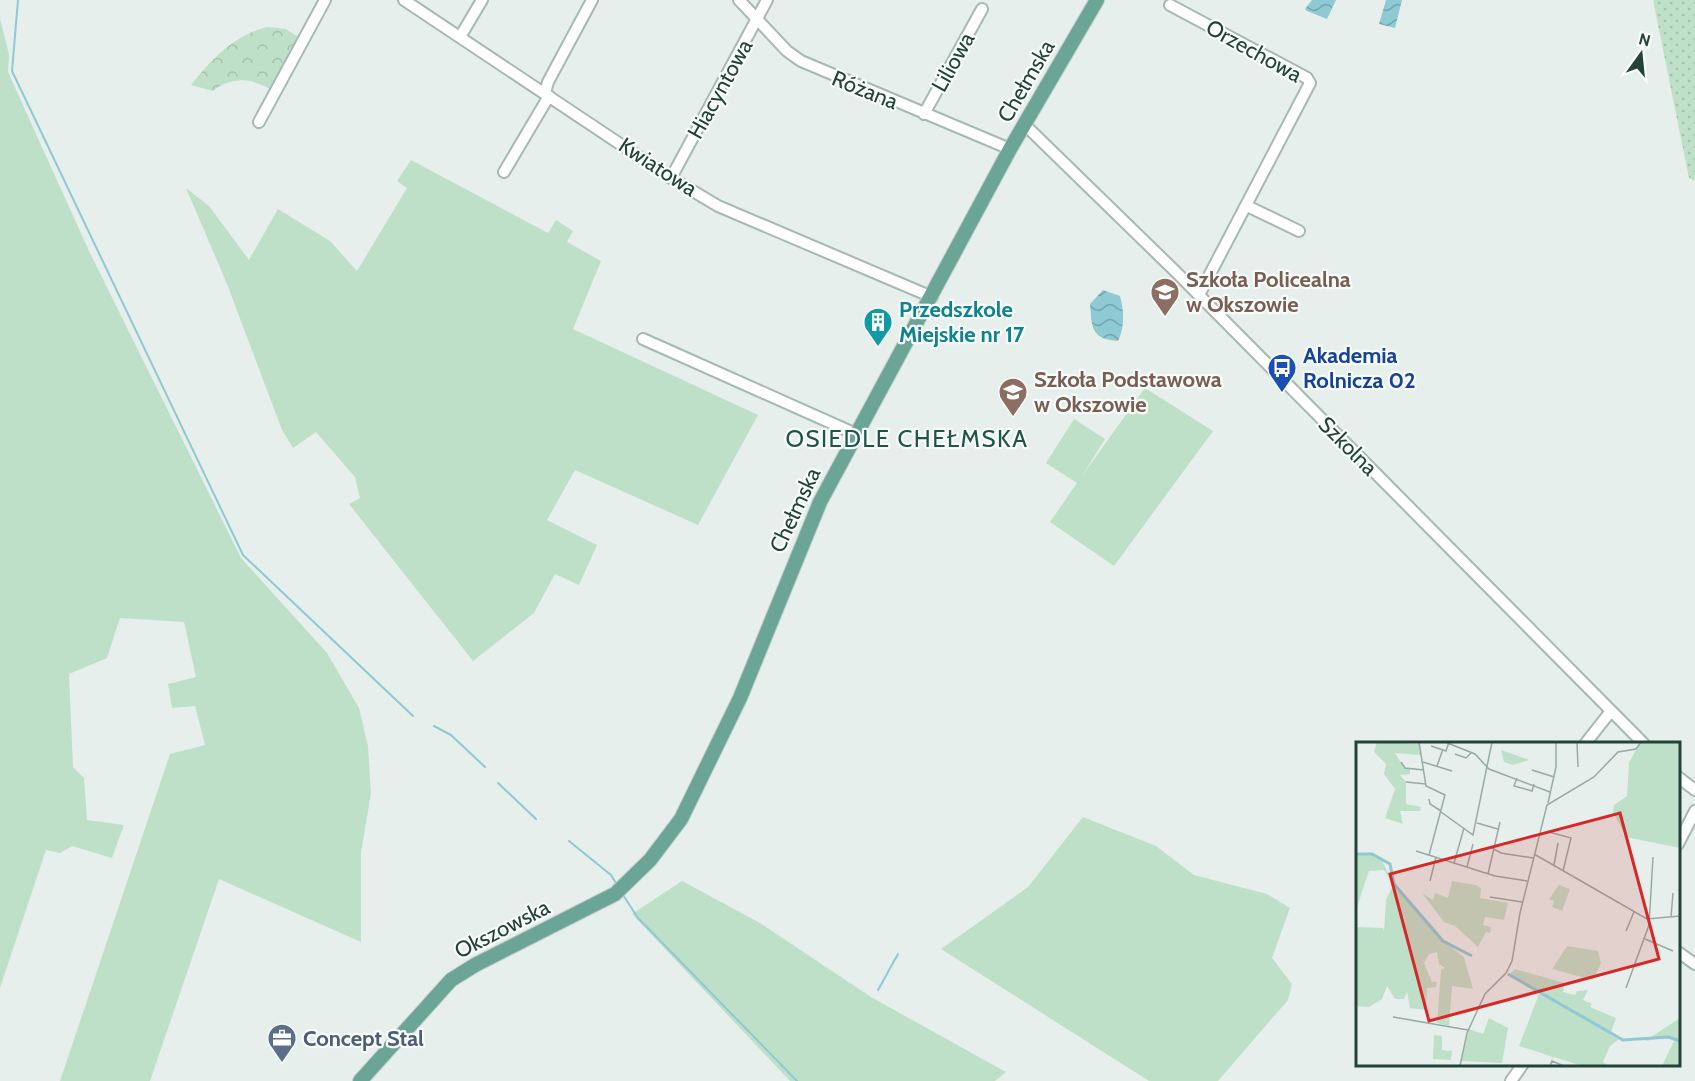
<svg xmlns="http://www.w3.org/2000/svg" width="1695" height="1081" font-family="Cabin,sans-serif">
  <defs>
    <pattern id="forest-crowns" width="20" height="18" patternUnits="userSpaceOnUse" patternTransform="scale(1.5)"><rect width="20" height="18" fill="#bfe0c8"/><path d="M2 6a3 3 0 1 1 6 0M12 15a3 3 0 1 1 6 0" fill="none" stroke="#a4c1ad"/></pattern>
    <pattern id="park-dots" width="8" height="8" patternUnits="userSpaceOnUse" patternTransform="scale(1.5)"><rect width="8" height="8" fill="#bfe0c8"/><path d="M2 2h.1M6 6h.1" fill="none" stroke="#a4c1ad" stroke-width="1.8" stroke-linecap="round"/></pattern>
    <pattern id="water-waves" width="16" height="10" patternUnits="userSpaceOnUse" patternTransform="scale(1.5)"><rect width="16" height="10" fill="#8ec9d4"/><path d="M0 5q4-4 8 0t8 0" fill="none" stroke="#74a5ad"/></pattern>
  </defs>
  <rect width="100%" height="100%" fill="#e6efeb"/>
  <path fill="#bfe0c8" d="M 0,19 L 9,54 L 8,72 L 89,251 L 241,558 L 327,653 L 359,708 L 368,746 L 371,793 L 361,853 L 361,942 L 219,879 L 150,1081 L 60,1081 L 170,754 L 205,745 L 195,706 L 172,708 L 168,684 L 196,677 L 184,622 L 120,618 L 107,658 L 69,674 L 73,767 L 84,778 L 87,820 L 124,825 L 112,858 L 72,846 L 60,853 L 46,850 L 0,988 Z
    M 411,160 L 548,233 L 556,220 L 573,231 L 567,242 L 601,261 L 573,329 L 758,415 L 698,525 L 575,470 L 547,520 L 597,545 L 579,585 L 555,574 L 534,613 L 473,661 L 349,504 L 360,498 L 355,477 L 316,432 L 293,448 L 282,430 L 227,284 L 186,188 L 209,206 L 249,260 L 278,209 L 330,241 L 357,271 L 407,188 L 397,181 Z
    M 1145,388 L 1213,431 L 1114,566 L 1050,522 L 1077,483 L 1046,463 L 1074,419 L 1105,439 L 1082,476 Z
    M 1083,817 L 1156,846 L 1194,875 L 1267,894 L 1290,908 L 1272,958 L 1292,984 L 1288,1000 L 1218,1081 L 1149,1081 L 941,949 L 1028,887 Z
    M 682,881 L 760,923 L 871,997 L 1006,1072 L 995,1081 L 790,1081 L 632,914 Z"/>
  <path fill="url(#forest-crowns)" d="M 267,27 L 286,29 L 300,38 L 272,90 C 251,78 233,76 213,91 L 191,85 C 213,58 233,36 267,27 Z"/>
  <path fill="url(#park-dots)" d="M 1653,0 L 1695,0 L 1695,181 L 1689,178 Z"/>
  <path fill="url(#water-waves)" d="M 1312,0 L 1336,0 L 1327,19 L 1307,11 L 1305,9 Z
    M 1386,0 L 1402,0 L 1395,28 L 1379,24 Z
    M 1103,290 L 1120,296 C 1124,311 1125,326 1118,341 C 1091,339 1092,328 1090,304 Z"/>
  <g fill="none" stroke-linecap="round" stroke-linejoin="round">
    <path stroke="#8ec9d4" stroke-width="2" d="M 18,0 L 12,71 L 243,555 L 413,716
      M 434,726 L 451,735 L 485,767
      M 498,783 L 536,819
      M 569,841 L 611,875 L 617,885
      M 623,895 L 638,918 L 797,1081
      M 878,990 L 898,954"/>
    <g stroke="#a8b8b2" stroke-width="14">
      <path id="minor" d="M 404,0 L 671,178 L 718,206 L 932,297
        M 739,0 L 787,51 L 801,61 L 1010,149
        M 1170,5 L 1307,78 L 1310,83 L 1199,295
        M 460,37 L 482,0
        M 545,93 L 548,82 L 592,0
        M 924,114 L 982,9
        M 259,122 L 325,0
        M 1024,124 L 1177,273 L 1644,744
        M 504,172 L 549,96
        M 671,178 L 767,0
        M 1247,206 L 1299,231
        M 643,339 L 856,434
        M 1585,744 L 1611,711
        M 1678,777 L 1695,790
        M 1678,844 L 1695,811
        M 1678,952 L 1695,964
        M 1511,1081 L 1523,1064"/>
    </g>
    <g stroke="#c2cac8" stroke-width="16">
      <path id="major" d="M 360,1081 L 451,980 L 475,965 L 615,894 L 650,860 L 681,819 L 740,698 L 820,502 L 1010,149 L 1097,0"/>
    </g>
    <use href="#minor" stroke="#fff" stroke-width="10"/>
    <use href="#major" stroke="#6aa596" stroke-width="14"/>
  </g>
  <defs>
    <g id="university-pin" transform="scale(1.5)"><path d="M0 17L-7.5 6A9.5 9.5 0 1 1 7.5 6Z" fill="#8d6e63" stroke="#f7fbf9"/><path d="M0-5L7-2L0 1L-7-2ZM-4 1L0 2.5L4 1V4Q0 6-4 4Z" fill="#fff"/></g>
    <g id="building-pin" transform="scale(1.5)"><path d="M0 17L-7.5 6A9.5 9.5 0 1 1 7.5 6Z" fill="#0f9aa8" stroke="#f7fbf9"/><path d="M-4-6H4V6H1V3H-1V6H-4ZM-2.5-4.3h1.7v1.8h-1.7ZM.8-4.3h1.7v1.8H.8ZM-2.5-1h1.7V.8h-1.7ZM.8-1h1.7V.8H.8Z" fill="#fff"/></g>
    <g id="bus-pin" transform="scale(1.5)"><path d="M0 17L-7.5 6A9.5 9.5 0 1 1 7.5 6Z" fill="#1a4fb4" stroke="#f7fbf9"/><path d="M-5-6H5V4H4V6H2V4H-2V6H-4V4H-5ZM-3.5-4V0h7V-4ZM-3.5 1.2v1.5H-2V1.2ZM2 1.2v1.5H3.5V1.2Z" fill="#fff"/></g>
    <g id="school-pin" transform="scale(1.5)"><path d="M0 17L-7.5 6A9.5 9.5 0 1 1 7.5 6Z" fill="#8d6e63" stroke="#f7fbf9"/><path d="M0-5L7-2L0 1L-7-2ZM-4 1L0 2.5L4 1V4Q0 6-4 4Z" fill="#fff"/></g>
    <g id="office-pin" transform="scale(1.5)"><path d="M0 17L-7.5 6A9.5 9.5 0 1 1 7.5 6Z" fill="#5c6f8a" stroke="#f7fbf9"/><path d="M-6-3h4V-5.5h4V-3h4V5H-6ZM-1-4.5V-3h2v-1.5ZM-6 0V1H6V0Z" fill="#fff"/></g>
  </defs>
  <g fill-rule="evenodd">
    <use href="#university-pin" x="1165" y="292"/>
    <use href="#building-pin" x="878" y="322"/>
    <use href="#bus-pin" x="1282" y="368"/>
    <use href="#school-pin" x="1013" y="392"/>
    <use href="#office-pin" x="282" y="1038"/>
  </g>
  <g text-anchor="middle" dominant-baseline="central" stroke-width="4.5" stroke-linejoin="round" paint-order="stroke">
    <g font-size="22" fill="#24423a" stroke="#f7fbf9">
      <text transform="translate(1254 51) rotate(29)">Orzechowa</text>
      <text transform="translate(953 62) rotate(-61)">Liliowa</text>
      <text transform="translate(1026 81) rotate(-60)">Chełmska</text>
      <text transform="translate(720 89) rotate(-61)">Hiacyntowa</text>
      <text transform="translate(865 90) rotate(22)">Różana</text>
      <text transform="translate(658 167) rotate(33)">Kwiatowa</text>
      <text transform="translate(1348 446) rotate(45)">Szkolna</text>
      <text transform="translate(795 510) rotate(-65)">Chełmska</text>
      <text transform="translate(502 929) rotate(-27)">Okszowska</text>
    </g>
    <g font-size="22" font-weight="bold" fill="#785e54" stroke="#f7fbf9" text-anchor="start">
      <text x="1186" y="279">Szkoła Policealna<tspan x="1186" dy="25">w Okszowie</tspan></text>
      <text x="1034" y="379">Szkoła Podstawowa<tspan x="1034" dy="25">w Okszowie</tspan></text>
    </g>
    <g font-size="22" font-weight="bold" fill="#0d838f" stroke="#f7fbf9" text-anchor="start">
      <text x="899" y="309">Przedszkole<tspan x="899" dy="25">Miejskie nr 17</tspan></text>
    </g>
    <g font-size="22" font-weight="bold" fill="#164399" stroke="#f7fbf9" text-anchor="start">
      <text x="1303" y="355">Akademia<tspan x="1303" dy="25">Rolnicza 02</tspan></text>
    </g>
    <g font-size="22" font-weight="bold" fill="#4e5e75" stroke="#f7fbf9" text-anchor="start">
      <text x="303" y="1038">Concept Stal</text>
    </g>
    <g font-size="24" letter-spacing="1.5" fill="#1f5548" stroke="#f7fbf9">
      <text x="907" y="438">OSIEDLE CHEŁMSKA</text>
    </g>
  </g>
  <g transform="translate(1356 742)">
    <rect width="324" height="324" fill="#e6efeb"/>
    <path d="M 21,0 L 63,2 L 65,13 L 39,11 L 48,26 L 54,27 L 54,32 L 44,33 L 50,40 L 50,62 L 65,65 L 64,69 L 44,69 L 47,82 L 29,76 L 39,47 L 28,32 L 30,22 L 18,10 ZM 145,8 L 171,17 L 173,18 L 157,23 L 148,20 ZM 0,113 L 16,113 L 26,119 L 38,142 L 55,163 L 87,199 L 108,215 L 117,247 L 96,244 L 93,284 L 81,281 L 85,228 L 89,226 L 83,222 L 81,210 L 73,212 L 68,221 L 76,240 L 81,240 L 80,245 L 71,246 L 70,268 L 54,266 L 51,250 L 48,257 L 39,257 L 31,244 L 26,257 L 13,265 L 0,264 L 0,185 L 27,186 L 28,189 L 30,158 L 37,143 L 28,128 L 13,129 L 0,168 ZM 96,139 L 120,143 L 125,146 L 124,156 L 152,161 L 148,178 L 129,175 L 127,183 L 135,185 L 134,191 L 130,190 L 122,205 L 99,184 L 88,180 L 66,151 L 77,158 L 79,151 L 92,156 ZM 203,143 L 214,147 L 206,169 L 196,165 L 198,159 L 193,157 ZM 211,204 L 242,209 L 245,221 L 237,238 L 196,227 ZM 159,227 L 209,241 L 207,250 L 219,253 L 221,249 L 232,248 L 227,258 L 236,262 L 234,265 L 260,276 L 254,293 L 263,297 L 254,304 L 247,320 L 252,324 L 226,324 L 198,315 L 192,324 L 197,315 L 163,304 L 183,252 L 153,233 ZM 133,276 L 152,286 L 146,321 L 105,319 L 113,287 L 127,292 ZM 324,276 L 324,324 L 306,324 L 318,299 L 310,295 L 289,299 ZM 78,293 L 86,294 L 86,308 L 96,309 L 95,318 L 77,317 Z" fill="#bfe0c8"/>
    <path d="M 284,0 L 324,0 L 324,106 L 270,95 L 257,70 L 258,63 L 271,54 L 273,21 Z" fill="#bfe0c8"/>
    <path fill="none" stroke="#8ec9d4" stroke-width="3" d="M 0,112 L 16,112 L 34,122 L 38,142 L 87,199 L 116,214M 152,232 L 267,298 L 313,295 L 324,299"/>
    <path fill="none" stroke="#98aaa4" stroke-width="1.5" d="M 63,0 L 70,44 L 89,53 L 73,113M 89,0 L 119,12 L 133,27 L 194,50M 221,0 L 222,25M 75,4 L 90,9 L 93,0M 99,12 L 110,16 L 116,10M 45,20 L 49,26 L 68,28M 67,20 L 96,29M 81,24 L 87,7M 176,28 L 198,35M 161,36 L 158,44 L 176,49 L 178,42M 50,40 L 70,42M 73,57 L 74,62 L 85,69M 192,61 L 200,25 L 200,0M 85,70 L 117,93 L 136,0M 121,81 L 142,87M 193,90 L 215,96 L 207,129M 134,105 L 145,111 L 177,116M 60,109 L 139,134 L 171,139M 178,112 L 291,177 L 324,174M 98,121 L 108,86M 198,123 L 202,101M 111,125 L 117,102M 132,132 L 144,80M 74,139 L 80,115M 134,155 L 166,160M 315,175 L 317,151M 270,189 L 278,170M 289,197 L 317,209M 270,246 L 293,183 L 297,115M 37,275 L 112,288M 104,324 L 111,291 L 129,252 L 150,231 L 156,219 L 164,171 L 191,63 L 238,35 L 262,10 L 280,7 L 285,0M 194,324 L 196,319 L 208,324"/>
    <path fill="#d62828" fill-opacity="0.15" stroke="#d62828" stroke-width="3" d="M 264,71 L 303,217 L 73,279 L 34,132 Z"/>
    <rect width="324" height="324" fill="none" stroke="#24423a" stroke-width="3"/>
  </g>
  <g transform="translate(1641 54) rotate(15)" stroke="#f7fbf9" stroke-width="4.5" paint-order="stroke">
  <path d="M0-4.5L10 22L0 15L-10 22Z" fill="#24423a"/>
  <text y="-9" font-size="16" font-weight="bold" text-anchor="middle" fill="#24423a">N</text>
  </g>
</svg>
